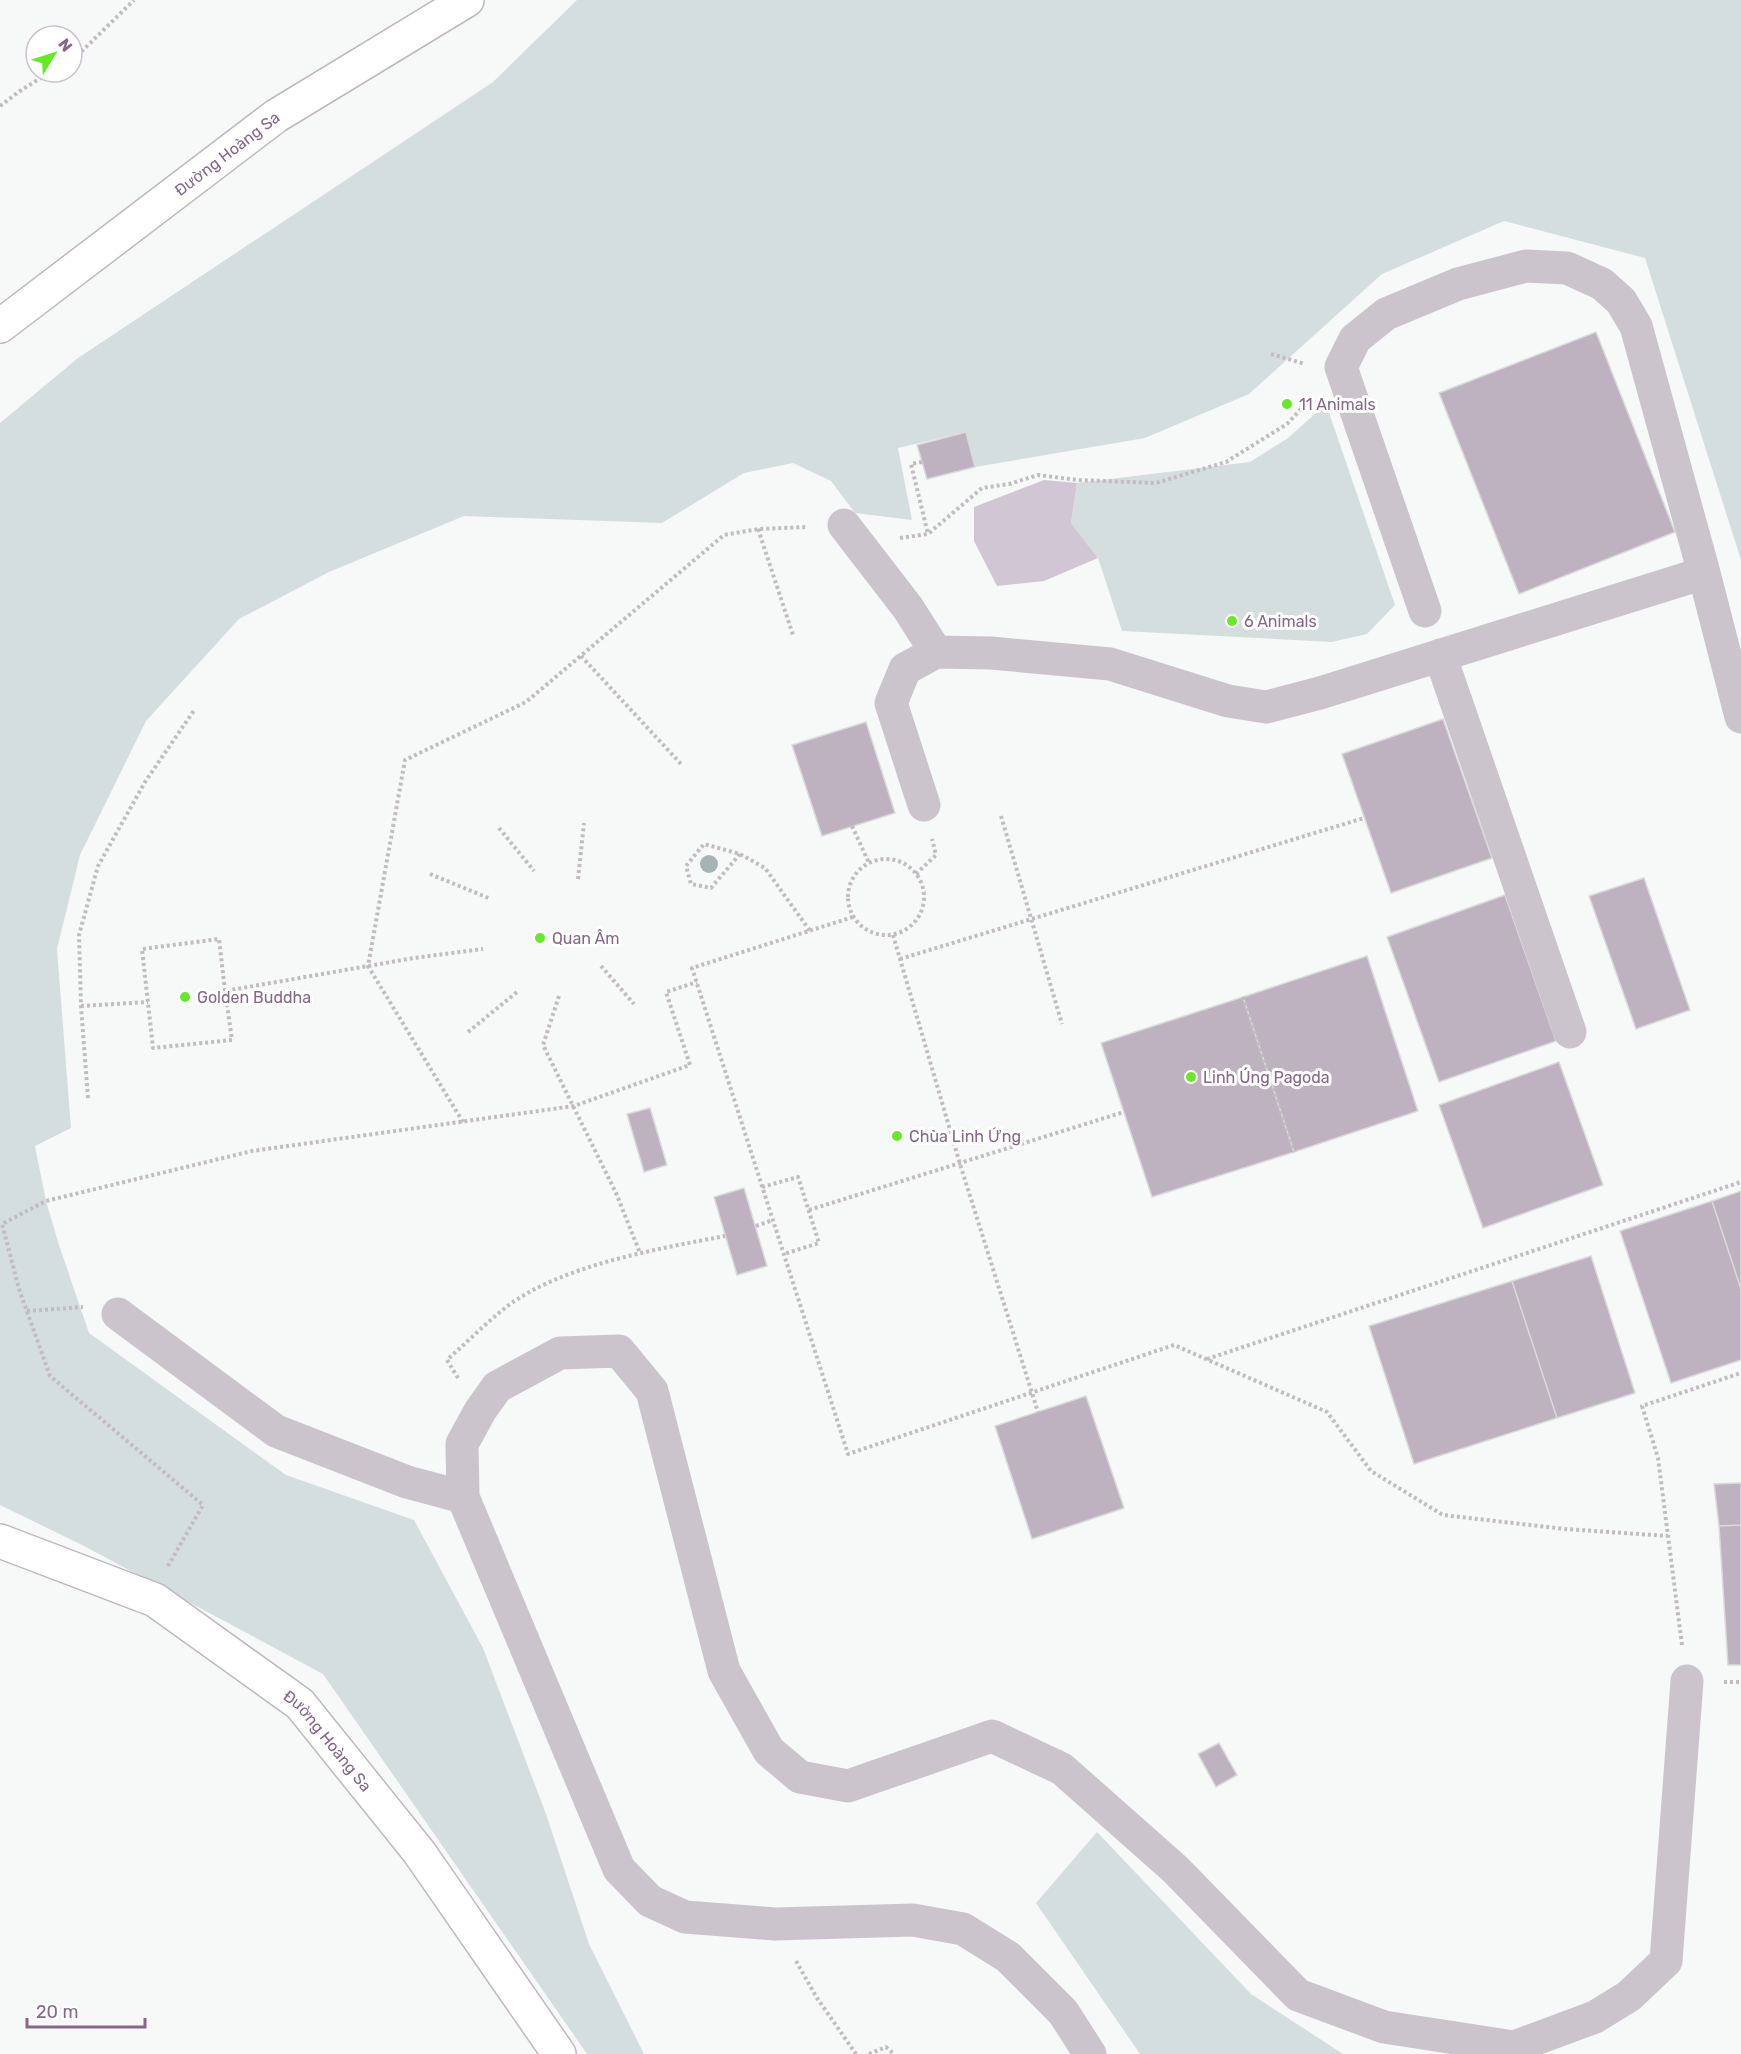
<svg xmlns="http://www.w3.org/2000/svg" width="1741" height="2054" font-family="Rubik,sans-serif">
  <rect width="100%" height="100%" fill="#f6f9f8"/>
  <path fill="#d5dede" d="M 577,0 L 1741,0 L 1741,560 L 1645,258 L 1504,221 L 1382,274 L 1249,394 L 1145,438 L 975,467 L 965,432 L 898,448 L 912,520 L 855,513 L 831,481 L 793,463 L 744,473 L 662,523 L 464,516 L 329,572 L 239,619 L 146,721 L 80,855 L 57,949 L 71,1128 L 35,1146 L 46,1201 L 59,1245 L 89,1333 L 286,1475 L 414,1520 L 483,1648 L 546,1814 L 589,1944 L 644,2054 L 587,2054 L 323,1674 L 84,1546 L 0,1505 L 0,423 L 78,358 L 493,82 Z
    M 1326,404 L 1395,605 L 1367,634 L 1332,642 L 1122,631 L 1098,558 L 1071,523 L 1077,483 L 1250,462 L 1288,438 Z
    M 1097,1832 L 1251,1994 L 1343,2054 L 1140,2054 L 1036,1903 Z"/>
  <path fill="#d1c7d4" d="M 1044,480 L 1077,483 L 1071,523 L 1098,558 L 1044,581 L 997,586 L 974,541 L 974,507 Z"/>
  <path fill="#beb2c0" stroke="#d9dbda" stroke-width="1.5" d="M 1596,332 L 1675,532 L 1519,594 L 1439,393 Z
    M 966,432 L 975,467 L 927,479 L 917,445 Z
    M 1443,719 L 1492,858 L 1391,893 L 1342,754 Z
    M 866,722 L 895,813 L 822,836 L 792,745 Z
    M 1644,878 L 1690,1010 L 1636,1029 L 1589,896 Z
    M 1505,895 L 1556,1041 L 1439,1082 L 1387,937 Z
    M 1367,956 L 1418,1111 L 1294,1152 L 1243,997 Z
    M 1243,997 L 1294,1152 L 1152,1197 L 1101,1043 Z
    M 1559,1062 L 1603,1185 L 1483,1228 L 1439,1105 Z
    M 650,1108 L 667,1165 L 644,1172 L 627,1114 Z
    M 744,1188 L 767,1266 L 737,1275 L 714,1197 Z
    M 1741,1191 L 1741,1289 L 1712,1201 Z
    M 1712,1201 L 1741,1289 L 1741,1360 L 1671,1383 L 1620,1231 Z
    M 1591,1256 L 1635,1393 L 1557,1418 L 1512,1281 Z
    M 1512,1281 L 1557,1418 L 1414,1464 L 1369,1326 Z
    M 1086,1396 L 1124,1508 L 1032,1539 L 995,1426 Z
    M 1741,1483 L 1741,1525 L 1719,1526 L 1714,1484 Z
    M 1741,1525 L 1741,1665 L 1728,1665 L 1719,1526 Z
    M 1219,1743 L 1237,1775 L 1216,1787 L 1198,1754 Z"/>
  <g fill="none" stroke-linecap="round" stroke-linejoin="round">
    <g stroke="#bfb8c0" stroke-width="36">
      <g id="major">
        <path id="s1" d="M 0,326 L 276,116 L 467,0"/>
        <path id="s2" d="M 0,1541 L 155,1600 L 300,1704 L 419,1852 L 559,2054"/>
      </g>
    </g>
    <path stroke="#c2bcc2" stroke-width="4" stroke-dasharray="3 3" stroke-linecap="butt" d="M 72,59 L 79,54 L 134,0
      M 0,106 L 20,91 L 50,72
      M 1271,354 L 1305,364
      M 922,462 L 911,464 L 928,534
      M 758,529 L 793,635
      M 900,538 L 928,534 L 982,488 L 1009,484 L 1038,475 L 1078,480 L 1156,483 L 1226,462 L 1287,424 L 1312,397
      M 581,656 L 681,764
      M 1001,816 L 1062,1024
      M 852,826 L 869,863
      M 499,828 L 534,871
      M 740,854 L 711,888 L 691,884 L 686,866 L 704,844 L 740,854 L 765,868 L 810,931
      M848 897a38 38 0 1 1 76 0a38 38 0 1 1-76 0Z
      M 430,874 L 491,899
      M 916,874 L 936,855 L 932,839
      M 578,879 L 584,823
      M 853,917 L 692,968 L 848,1454 L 1174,1345 L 1327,1412 L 1371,1471 L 1443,1515 L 1565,1529 L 1668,1536
      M 893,935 L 960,1164 L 1038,1412
      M 900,959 L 1364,818
      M 601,966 L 634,1004
      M 225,991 L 219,939 L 142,949 L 153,1048 L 232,1040 L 225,991 L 414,958 L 483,949
      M 559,996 L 543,1045 L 616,1193 L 640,1253
      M 1243,997 L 1294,1152
      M 81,1006 L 148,1002
      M 468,1032 L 517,992
      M 88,1098 L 81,1006 L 79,935 L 98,866 L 145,782 L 195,709
      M 463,1122 L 368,966 L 405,760 L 526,702 L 724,535 L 758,529 L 807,527
      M 762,1187 L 798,1177 L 819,1243 L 784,1254
      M 809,1210 L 1124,1112
      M 756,1226 L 773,1220
      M 27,1311 L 83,1307
      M 1207,1359 L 1741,1182
      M 458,1378 L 447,1360 C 466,1343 485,1324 505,1308 C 560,1265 658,1249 725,1236
      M 168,1566 L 203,1505 L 50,1376 L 19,1289 L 2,1224 L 46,1201 L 252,1151 L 574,1106 L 690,1065 L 666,992 L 697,982
      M 1682,1645 L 1658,1458 L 1642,1406 L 1741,1373
      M 1724,1682 L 1741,1682
      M 796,1961 L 817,1998 L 856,2054
      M 869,2054 L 886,2047 L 894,2054"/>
    <path stroke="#ccc4cd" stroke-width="33" d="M 844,525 L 908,608 L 936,652
      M 1425,611 L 1341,367 L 1355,339 L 1386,314 L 1458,284 L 1526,266 L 1567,268 L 1602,284 L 1621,301 L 1636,326 L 1704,573
      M 1440,655 L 1570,1032
      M 924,805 L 891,703 L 905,669 L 936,652 L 991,653 L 1110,664 L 1228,701 L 1266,707 L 1320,693 L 1704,573 L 1741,717
      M 118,1314 L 276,1431 L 407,1482 L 463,1497
      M 1090,2054 L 1063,2012 L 1008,1957 L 963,1929 L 913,1920 L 775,1924 L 685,1917 L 650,1901 L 619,1869 L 463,1497 L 462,1444 L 480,1411 L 497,1387 L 560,1353 L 619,1351 L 652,1391 L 724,1671 L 769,1751 L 800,1777 L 848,1786 L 992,1736 L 1062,1769 L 1175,1869 L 1298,1995 L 1384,2027 L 1514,2047 L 1595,2017 L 1629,1996 L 1666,1961 L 1687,1681"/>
    <use href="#major" stroke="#fff" stroke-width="33"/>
  </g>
  <circle fill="#a7b3b6" cx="709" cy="864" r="9"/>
  <g fill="#64eb25" stroke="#fff" stroke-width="2">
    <circle cx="1287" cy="404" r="6"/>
    <circle cx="1232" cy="621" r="6"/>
    <circle cx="540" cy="938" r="6"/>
    <circle cx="185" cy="997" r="6"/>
    <circle cx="1191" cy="1077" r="6"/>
    <circle cx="897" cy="1136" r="6"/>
  </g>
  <g text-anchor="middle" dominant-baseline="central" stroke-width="6" stroke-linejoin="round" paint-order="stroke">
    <g font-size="16" fill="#856789" stroke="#fff">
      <text stroke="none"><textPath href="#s1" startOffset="285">Đường Hoàng Sa</textPath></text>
      <text stroke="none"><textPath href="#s2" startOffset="390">Đường Hoàng Sa</textPath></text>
    </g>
    <g font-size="16" fill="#856789" stroke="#fff" text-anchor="start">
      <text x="1299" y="404">11 Animals</text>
      <text x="1244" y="621">6 Animals</text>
      <text x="552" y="938">Quan Âm</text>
      <text x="197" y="997">Golden Buddha</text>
      <text x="1203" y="1077">Linh Úng Pagoda</text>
      <text x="909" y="1136">Chùa Linh Ứng</text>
    </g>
  </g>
  <g transform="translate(54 54) rotate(52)"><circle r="28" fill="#ffffff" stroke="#cec2d0" stroke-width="1.5"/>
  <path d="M0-4.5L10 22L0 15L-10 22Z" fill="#64eb25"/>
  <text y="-9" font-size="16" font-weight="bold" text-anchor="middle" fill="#856789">N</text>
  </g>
  <path d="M27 2018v9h118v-9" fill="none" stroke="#856789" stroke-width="3"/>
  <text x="36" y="2018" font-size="18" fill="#856789" stroke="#ffffff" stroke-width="4.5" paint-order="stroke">20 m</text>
</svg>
